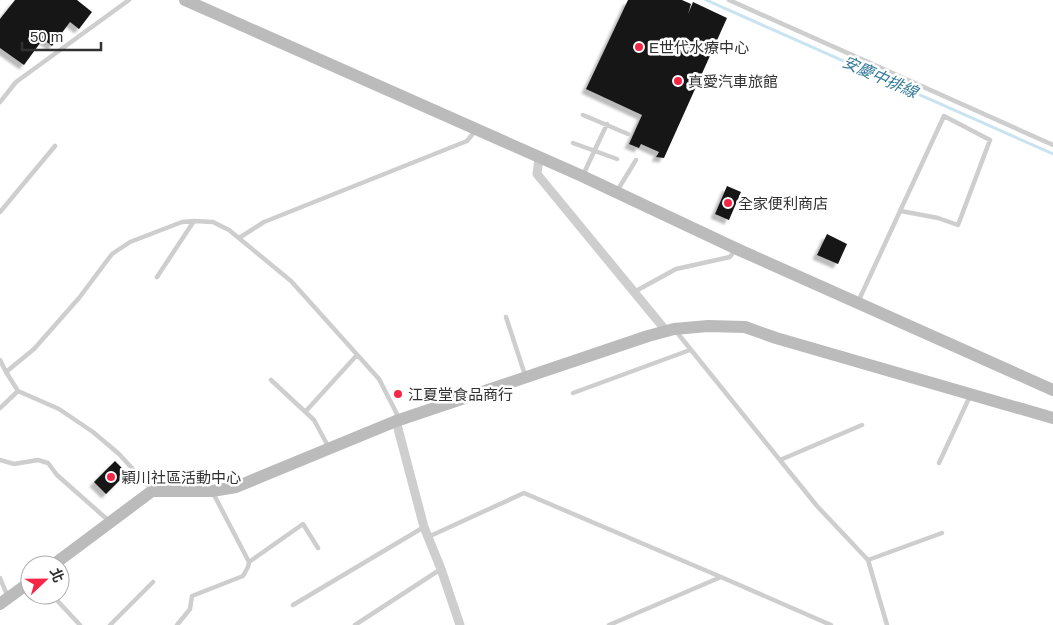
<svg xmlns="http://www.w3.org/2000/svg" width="1053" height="625" font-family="Helvetica,'Noto Sans TC',sans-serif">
  <defs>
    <filter id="shadow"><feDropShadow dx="-4.5" dy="4.5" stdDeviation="1" flood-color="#0004"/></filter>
  </defs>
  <rect width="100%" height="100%" fill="#fff"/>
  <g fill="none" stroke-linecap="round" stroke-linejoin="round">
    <path stroke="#c9e4f0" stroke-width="3" d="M 706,0 L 1053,154"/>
  </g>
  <path fill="#181818" filter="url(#shadow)" d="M 15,0 L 77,0 L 92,12 L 79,29 L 70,22 L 52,46 L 43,39 L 24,65 L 0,48 L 0,19 Z
    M 628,0 L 682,0 L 691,4 L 688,14 L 693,2 L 727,18 L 664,158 L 656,157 L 659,152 L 641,144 L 639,148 L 629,144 L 642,115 L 586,89 Z
    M 727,186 L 741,192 L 729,220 L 715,214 Z
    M 827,234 L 847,244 L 838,264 L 817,255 Z
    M 115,461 L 127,473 L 106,494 L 94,482 Z"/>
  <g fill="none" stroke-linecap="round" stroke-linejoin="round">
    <path stroke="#cecece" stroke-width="4.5" d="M 729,0 L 1053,145
      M 0,102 L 16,82 L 129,0
      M 583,115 L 628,134
      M 573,143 L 617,159
      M 583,175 L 607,124
      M 617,191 L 636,160
      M 0,212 L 55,146
      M 239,238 L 264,222 L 467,141 L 475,131
      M 157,277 L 194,221
      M 634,292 L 676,269 L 730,257 L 735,250
      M 858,302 L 944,116 L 990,140 L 958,225 L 938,218 L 901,211
      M 506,317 L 525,375
      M 675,330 L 817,506 L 868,560 L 887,625
      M 0,360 L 6,372 L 34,349 L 79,298 L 112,254 L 130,242 L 182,222 L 194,221 L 213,222 L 229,230 L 291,281 L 379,379 L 399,418
      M 6,372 L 18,391 L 59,409 L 93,432 L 119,454 L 152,490
      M 271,380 L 314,420 L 328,446
      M 573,393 L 690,350
      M 0,408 L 18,391
      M 306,411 L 357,355
      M 0,460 L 14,464 L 38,460 L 48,463 L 57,475 L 109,521
      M 780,460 L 862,425
      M 939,463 L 970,396
      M 428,537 L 524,493 L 721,577 L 609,625
      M 868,560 L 942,533
      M 249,562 L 303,524 L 318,548
      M 721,577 L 831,625
      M 0,578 L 8,597
      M 52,595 L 80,625
      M 293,605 L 424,527
      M 110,625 L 153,582
      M 177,625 L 190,609 L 192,596 L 243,576 L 248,567 L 249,562 L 213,493
      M 355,625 L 441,569"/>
    <path stroke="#cecece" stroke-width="9" d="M 539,158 L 537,174 L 667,332
      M 396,421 L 424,527 L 441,569 L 460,625"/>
    <path stroke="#bbb" stroke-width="12" d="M 185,0 L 582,176 L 737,249 L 1053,390
      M 53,565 L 152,491 L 212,491 L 236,487 L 396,421 L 648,336 L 674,329 L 708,326 L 745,327 L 776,338 L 1053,418
      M 0,604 L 30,582"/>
  </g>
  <g fill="#f52646" stroke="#fff" stroke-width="2">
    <circle cx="639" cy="47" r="5"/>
    <circle cx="678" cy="81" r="5"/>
    <circle cx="728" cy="203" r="5"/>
    <circle cx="398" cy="394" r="5"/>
    <circle cx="111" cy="477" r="5"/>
  </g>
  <g text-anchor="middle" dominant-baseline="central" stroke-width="5" stroke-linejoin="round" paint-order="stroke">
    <g font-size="15" fill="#313131" stroke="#fff" text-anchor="start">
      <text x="649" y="47">E世代水療中心</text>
      <text x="688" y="81">真愛汽車旅館</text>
      <text x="738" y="203">全家便利商店</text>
      <text x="408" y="394">江夏堂食品商行</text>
      <text x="121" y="477">穎川社區活動中心</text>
    </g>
    <g font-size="16" font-style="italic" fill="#367d9c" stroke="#fff">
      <text transform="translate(880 77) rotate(24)">安慶中排線</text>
    </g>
  </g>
  <g transform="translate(45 580) rotate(68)"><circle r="24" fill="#ffffff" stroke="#adadad"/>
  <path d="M0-4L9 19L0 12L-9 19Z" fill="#f52646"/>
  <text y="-8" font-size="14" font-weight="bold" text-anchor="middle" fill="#313131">北</text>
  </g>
  <path d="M22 42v8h79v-8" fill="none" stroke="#313131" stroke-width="2.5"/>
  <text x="30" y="42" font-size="15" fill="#313131" stroke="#ffffff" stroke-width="4" paint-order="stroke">50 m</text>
</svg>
